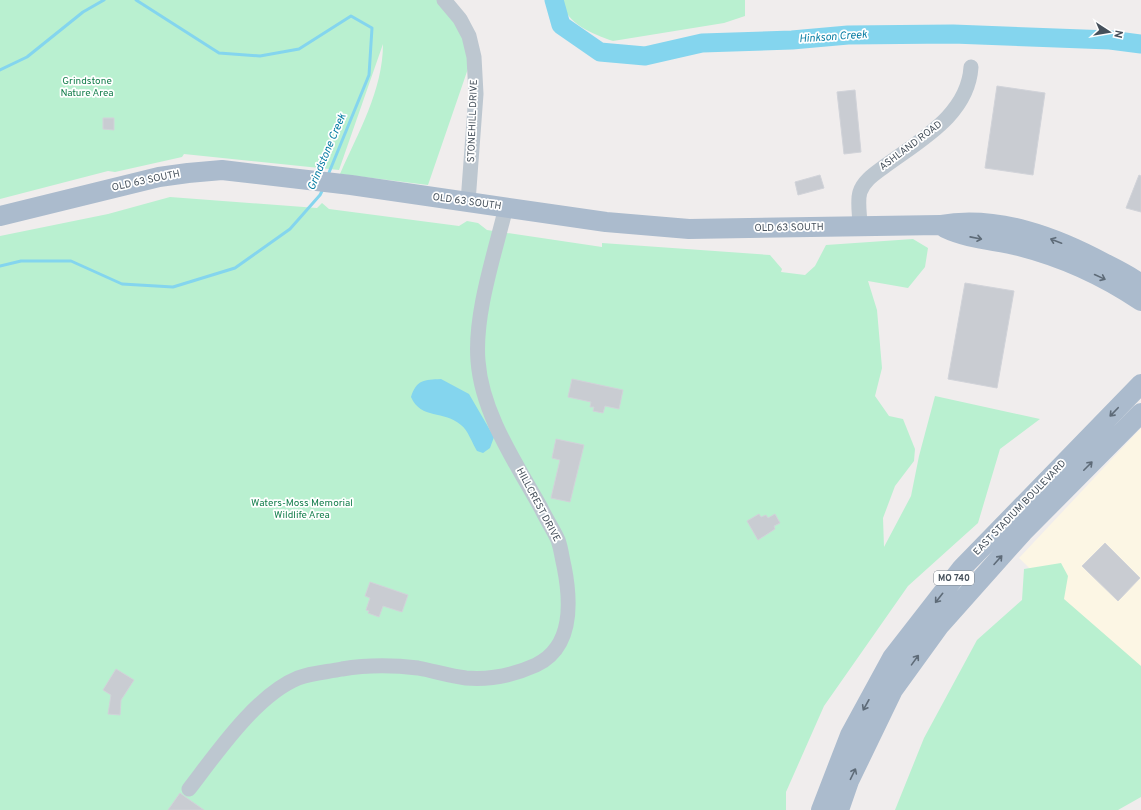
<svg xmlns="http://www.w3.org/2000/svg" width="1141" height="810" font-family="Overpass,sans-serif">
  <rect width="100%" height="100%" fill="#f0eded"/>
  <path fill="#fcf6e4" d="M 1141,428 L 1141,678 L 1019,558 Z"/>
  <path fill="#b9f0d0" d="M 0,0 L 439,0 L 467,33 L 472,57 L 428,185 L 340,174 C 358,133 383,90 383,44 L 339,170 L 184,154 L 182,157 L 115,172 L 108,171 L 0,199 Z
    M 561,0 L 745,0 L 745,16 L 724,23 L 613,41 C 593,34 566,24 561,0 Z
    M 170,197 L 317,208 L 322,203 L 329,209 L 459,226 L 467,221 L 478,223 L 487,230 L 602,247 L 602,243 L 770,255 L 782,269 L 781,272 L 805,275 L 815,266 L 826,245 L 913,239 L 928,248 L 925,267 L 908,288 L 868,281 L 877,310 L 882,368 L 875,396 L 889,416 L 903,419 L 915,449 L 914,461 L 895,486 L 883,518 L 884,547 L 911,496 L 919,456 L 935,396 L 1040,419 L 1000,449 L 978,523 L 908,586 L 824,706 L 786,792 L 786,810 L 0,810 L 0,236 L 108,214 Z
    M 1061,563 L 1068,576 L 1064,599 L 1141,666 L 1141,797 L 1118,810 L 895,810 L 924,738 L 977,640 L 1022,600 L 1024,569 Z"/>
  <path fill="#84d5ee" d="M 441,379 L 469,394 L 494,437 L 490,448 L 483,453 L 477,451 C 472,443 468,430 461,425 C 444,410 421,420 411,397 C 417,379 424,380 441,379 Z"/>
  <g fill="none" stroke-linecap="round" stroke-linejoin="round">
    <path stroke="#84d5ee" stroke-width="3" d="M 136,0 L 219,53 L 260,56 L 299,49 L 351,16 L 372,28 L 369,75 L 328,175
      M 0,70 L 27,57 L 83,12 L 104,0
      M 0,266 L 21,261 L 71,261 L 122,284 L 173,287 L 235,268 L 290,229 L 320,195 L 323,189"/>
    <path stroke="#84d5ee" stroke-width="19" d="M 554,0 L 561,25 L 600,52 L 645,56 L 702,43 L 792,40 L 848,35 L 953,34 L 1110,40 L 1141,44"/>
  </g>
  <path fill="#c9ccd2" stroke="#d1d3d9" d="M 997,86 L 1045,93 L 1033,175 L 985,168 Z
    M 855,90 L 861,152 L 844,154 L 837,92 Z
    M 103,118 L 114,118 L 114,130 L 103,129 Z
    M 820,175 L 824,188 L 798,195 L 795,182 Z
    M 1139,175 L 1141,176 L 1141,212 L 1126,208 Z
    M 965,283 L 1014,291 L 997,388 L 948,379 Z
    M 572,379 L 623,390 L 619,409 L 605,406 L 603,413 L 593,411 L 594,407 L 590,407 L 591,402 L 568,397 Z
    M 556,439 L 584,445 L 570,502 L 551,498 L 560,460 L 552,458 Z
    M 759,514 L 761,517 L 766,515 L 768,518 L 775,514 L 780,523 L 774,526 L 775,529 L 758,540 L 747,521 Z
    M 1105,543 L 1140,578 L 1118,601 L 1082,566 Z
    M 370,582 L 408,595 L 402,612 L 383,606 L 379,617 L 368,613 L 369,611 L 366,610 L 370,598 L 365,596 Z
    M 116,669 L 134,680 L 121,700 L 120,715 L 108,714 L 111,695 L 103,690 Z
    M 180,793 L 184,796 L 204,810 L 168,810 Z"/>
  <g fill="none" stroke-linecap="round" stroke-linejoin="round">
    <path stroke="#bdc7d0" stroke-width="15" d="M 444,0 L 460,19 L 469,36 L 474,57 L 476,94 L 468,202
      M 860,226 C 860,216 857,201 860,192 C 864,180 876,173 885,166 C 920,140 968,115 971,67
      M 189,789 C 216,754 256,695 298,678 C 311,673 327,672 342,669 C 366,665 393,665 418,668 C 434,671 450,676 466,678 C 490,680 514,675 536,665 C 574,647 571,601 564,566 C 562,558 561,548 558,540 C 553,529 546,519 541,508 C 516,463 482,414 478,361 C 474,314 495,253 506,207"/>
    <path stroke="#abbbcd" stroke-width="20" d="M 0,216 L 159,177 L 188,173 L 222,170 L 351,185 L 606,222 L 689,229 L 940,225 C 998,215 1056,237 1106,264 C 1118,270 1130,276 1141,284
      M 945,228 C 968,239 994,240 1019,246 C 1062,257 1104,276 1141,301
      M 821,810 L 850,735 L 892,658 L 962,568 L 1141,384
      M 839,810 L 849,781 L 893,690 L 940,625 L 1023,532 L 1141,413"/>
  </g>
  <defs><path id="oneway-shaft" d="M-6 0H5M1.5-3L5.5 0L1.5 3" fill="none" stroke-width="1.6" stroke-linecap="round" stroke-linejoin="round"/></defs>
  <g stroke="#5e6b78">
    <use href="#oneway-shaft" transform="translate(976 238) rotate(11)"/>
    <use href="#oneway-shaft" transform="translate(1056 241) rotate(-159)"/>
    <use href="#oneway-shaft" transform="translate(1100 277) rotate(25)"/>
    <use href="#oneway-shaft" transform="translate(1114 412) rotate(134)"/>
    <use href="#oneway-shaft" transform="translate(1088 466) rotate(-45)"/>
    <use href="#oneway-shaft" transform="translate(998 560) rotate(-48)"/>
    <use href="#oneway-shaft" transform="translate(939 598) rotate(128)"/>
    <use href="#oneway-shaft" transform="translate(915 660) rotate(-54)"/>
    <use href="#oneway-shaft" transform="translate(866 705) rotate(119)"/>
    <use href="#oneway-shaft" transform="translate(853 774) rotate(-64)"/>
  </g>
  <g text-anchor="middle" dominant-baseline="central" stroke-width="3.5" stroke-linejoin="round" paint-order="stroke">
    <rect fill="#fff" stroke="#7d848c" stroke-width="1" x="934" y="571" width="40" height="14" rx="3"/>
    <g font-size="9" font-weight="bold" fill="#45505b">
      <text x="954" y="578">MO 740</text>
    </g>
    <g font-size="10" fill="#147e4c" stroke="#fff">
      <text x="87" y="81">Grindstone<tspan x="87" dy="12">Nature Area</tspan></text>
      <text x="302" y="503">Waters-Moss Memorial<tspan x="302" dy="12">Wildlife Area</tspan></text>
    </g>
    <g font-size="10" fill="#45505b" stroke="#fff">
      <text transform="translate(473 121) rotate(-88)">STONEHILL DRIVE</text>
      <text transform="translate(911 146) rotate(-37)">ASHLAND ROAD</text>
      <text transform="translate(146 181) rotate(-12)">OLD 63 SOUTH</text>
      <text transform="translate(467 202) rotate(8)">OLD 63 SOUTH</text>
      <text transform="translate(789 228) rotate(-1)">OLD 63 SOUTH</text>
      <text transform="translate(538 505) rotate(62)">HILLCREST DRIVE</text>
      <text transform="translate(1020 508) rotate(-46)">EAST STADIUM BOULEVARD</text>
    </g>
    <g font-size="11" font-style="italic" fill="#087da3" stroke="#fff">
      <text transform="translate(833 37) rotate(-4)">Hinkson Creek</text>
      <text transform="translate(327 152) rotate(-67)">Grindstone Creek</text>
    </g>
  </g>
  <g transform="translate(1109 32) rotate(102)" stroke="#ffffff" stroke-width="3" paint-order="stroke">
  <path d="M0-3L7 15L0 10L-7 15Z" fill="#45505b"/>
  <text y="-6" font-size="11" font-weight="bold" text-anchor="middle" fill="#45505b">N</text>
  </g>
</svg>
